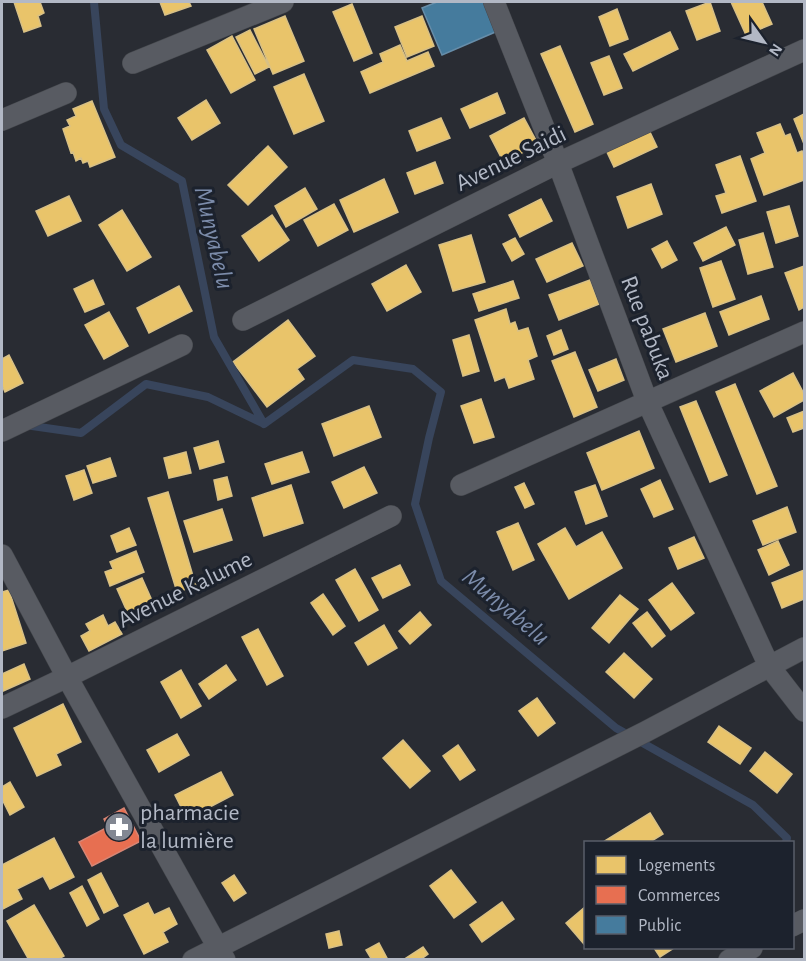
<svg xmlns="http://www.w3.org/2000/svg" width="806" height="961" font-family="'Alegreya Sans',sans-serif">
  <rect width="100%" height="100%" fill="#292c33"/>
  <path fill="#e9c46a" stroke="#d8c085" stroke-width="1.5" d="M 14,2 L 40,2 L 44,13 L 38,16 L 41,26 L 24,32 Z
    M 160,2 L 189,2 L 191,6 L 165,15 Z
    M 710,2 L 720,31 L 697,40 L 686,11 Z
    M 731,2 L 762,2 L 772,24 L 746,35 Z
    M 352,4 L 372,53 L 354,61 L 333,12 Z
    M 617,9 L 628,39 L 610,46 L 599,17 Z
    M 285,16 L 304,61 L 273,74 L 254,29 Z
    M 422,16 L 434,46 L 407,57 L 395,27 Z
    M 250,30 L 269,67 L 255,74 L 236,37 Z
    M 670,32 L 678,49 L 633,71 L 624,54 Z
    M 232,36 L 255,80 L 231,93 L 207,50 Z
    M 400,45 L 407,61 L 428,52 L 434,66 L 370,93 L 361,72 L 383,62 L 380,54 Z
    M 560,46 L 593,124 L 575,132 L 541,54 Z
    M 609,56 L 622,88 L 604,95 L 591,63 Z
    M 304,74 L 324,121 L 294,134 L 274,87 Z
    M 497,93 L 505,113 L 470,128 L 461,109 Z
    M 206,100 L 220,123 L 192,140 L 178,118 Z
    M 92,101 L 115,157 L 90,167 L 88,161 L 83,163 L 81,158 L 76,161 L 73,152 L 71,153 L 63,129 L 70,126 L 67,120 L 76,116 L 73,109 Z
    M 804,114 L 804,144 L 794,119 Z
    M 441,118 L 450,138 L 417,151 L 409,131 Z
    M 524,118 L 538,144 L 504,163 L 490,136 Z
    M 780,124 L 785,136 L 790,134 L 797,153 L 802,151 L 804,156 L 804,180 L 764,195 L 751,159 L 765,153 L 757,133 Z
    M 649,130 L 657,147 L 614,167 L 606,150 Z
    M 268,146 L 287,167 L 248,205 L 228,185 Z
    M 740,156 L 756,201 L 722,213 L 716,196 L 726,193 L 716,165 Z
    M 435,162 L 443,183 L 415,194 L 407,173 Z
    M 384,179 L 398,212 L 354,232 L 340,200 Z
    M 651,184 L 662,214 L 628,228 L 617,197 Z
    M 305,188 L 317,209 L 286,227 L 275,206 Z
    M 69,196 L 81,221 L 48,236 L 36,211 Z
    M 541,199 L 552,221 L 520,237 L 509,215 Z
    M 334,204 L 348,230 L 318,246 L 304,220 Z
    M 789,206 L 798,236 L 776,243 L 767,212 Z
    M 122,210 L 151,257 L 127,271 L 99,225 Z
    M 272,215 L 289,240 L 259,261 L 242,236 Z
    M 726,227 L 735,245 L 703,261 L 694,243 Z
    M 763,233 L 773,267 L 748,274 L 739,240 Z
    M 471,235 L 485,282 L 453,291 L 439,245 Z
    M 515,238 L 524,254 L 512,261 L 503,244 Z
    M 667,241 L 677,260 L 662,268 L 652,249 Z
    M 572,243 L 583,266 L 547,282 L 536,259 Z
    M 721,261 L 735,299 L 713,307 L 700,268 Z
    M 406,265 L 421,292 L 387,311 L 372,284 Z
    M 804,266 L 804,307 L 799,310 L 785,273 Z
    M 93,280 L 104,304 L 85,312 L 74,289 Z
    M 590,280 L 599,304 L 559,320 L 549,295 Z
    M 513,281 L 519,298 L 479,311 L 473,294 Z
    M 179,286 L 192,311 L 149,333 L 137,308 Z
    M 761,296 L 769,319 L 729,335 L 720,312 Z
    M 506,309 L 510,324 L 515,322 L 518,331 L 528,328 L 537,356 L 528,360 L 534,379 L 509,388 L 505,377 L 495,381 L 475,320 Z
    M 109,312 L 128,346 L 104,359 L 85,325 Z
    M 705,313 L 717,346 L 676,362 L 663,329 Z
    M 288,320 L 315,356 L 297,369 L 304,379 L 267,407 L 233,362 Z
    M 561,330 L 568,349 L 554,355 L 547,336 Z
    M 469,335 L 479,371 L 463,376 L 453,340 Z
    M 575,352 L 597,407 L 574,417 L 552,361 Z
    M 9,355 L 23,383 L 5,392 L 2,385 L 2,359 Z
    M 616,359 L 624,380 L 598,391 L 589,370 Z
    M 793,373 L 804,394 L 804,400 L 774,417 L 760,391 Z
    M 735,384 L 777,486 L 757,494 L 716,392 Z
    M 481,399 L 494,437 L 474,443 L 461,406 Z
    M 696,401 L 727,475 L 710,482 L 680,407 Z
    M 369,406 L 381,437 L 334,456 L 322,424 Z
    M 804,411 L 804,428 L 793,432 L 787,418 Z
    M 639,431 L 654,468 L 602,490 L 587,453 Z
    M 218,441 L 224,462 L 200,469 L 194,448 Z
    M 186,452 L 191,473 L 169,478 L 164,458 Z
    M 302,452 L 309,472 L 272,484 L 265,464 Z
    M 110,458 L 116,476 L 93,483 L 87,466 Z
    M 364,467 L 377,493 L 344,508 L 332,482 Z
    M 84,470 L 92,493 L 74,500 L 66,476 Z
    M 227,477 L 232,496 L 218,500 L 214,480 Z
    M 660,480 L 673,509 L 654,517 L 641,489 Z
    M 524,483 L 534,504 L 525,508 L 515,487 Z
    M 291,485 L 303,523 L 264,536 L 252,498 Z
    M 595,485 L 607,516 L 586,524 L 575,492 Z
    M 168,492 L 196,586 L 177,592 L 148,498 Z
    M 787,507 L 796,532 L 763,545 L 753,521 Z
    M 222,509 L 232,540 L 194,552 L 184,521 Z
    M 518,523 L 534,560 L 513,570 L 497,532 Z
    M 129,528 L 136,545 L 117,552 L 111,536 Z
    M 565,528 L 576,547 L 602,532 L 622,568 L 569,599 L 538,544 Z
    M 694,537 L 704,558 L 678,569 L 669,548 Z
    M 778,541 L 789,565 L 769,575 L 758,550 Z
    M 136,551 L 144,572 L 110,586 L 105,572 L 113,569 L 110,562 Z
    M 400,565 L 410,585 L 383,598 L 372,578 Z
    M 355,569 L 378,610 L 359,621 L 336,580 Z
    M 804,570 L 804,599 L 782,608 L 772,583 Z
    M 142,578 L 155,607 L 130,618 L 117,589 Z
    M 672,583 L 694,613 L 671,630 L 649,600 Z
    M 9,590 L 26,643 L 2,651 L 2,592 Z
    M 323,594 L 345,626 L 333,635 L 311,603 Z
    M 620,595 L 638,609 L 609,643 L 592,628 Z
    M 420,612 L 431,625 L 410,644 L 399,631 Z
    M 647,612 L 665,636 L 652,647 L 633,623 Z
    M 103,615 L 108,626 L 115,622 L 122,634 L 89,651 L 81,636 L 90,631 L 86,624 Z
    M 384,625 L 397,648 L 368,665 L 355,643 Z
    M 258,629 L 283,676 L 267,685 L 242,637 Z
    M 624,653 L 652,679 L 634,698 L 606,672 Z
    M 24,664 L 30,679 L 3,691 L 2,674 Z
    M 226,665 L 236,680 L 209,699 L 199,684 Z
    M 181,670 L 201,706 L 181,718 L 161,682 Z
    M 537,698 L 555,723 L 538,736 L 519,711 Z
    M 63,704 L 81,742 L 56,754 L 61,765 L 37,776 L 14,728 Z
    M 719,726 L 751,748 L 740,764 L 708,742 Z
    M 177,734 L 189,755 L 159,772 L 147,750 Z
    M 403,740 L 430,771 L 410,788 L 383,758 Z
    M 458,745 L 475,770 L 460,780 L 443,756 Z
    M 765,752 L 792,774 L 777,793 L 750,771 Z
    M 221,772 L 233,795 L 187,819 L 175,795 Z
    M 10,782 L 24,807 L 10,815 L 2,799 L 2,787 Z
    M 650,813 L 663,834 L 650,842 L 603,842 Z
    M 54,838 L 74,877 L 50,889 L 43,876 L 17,889 L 22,899 L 3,909 L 2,905 L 2,865 Z
    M 451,870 L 476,902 L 454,918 L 430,886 Z
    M 101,873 L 118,906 L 104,913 L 88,880 Z
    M 234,875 L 246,893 L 234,901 L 222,883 Z
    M 82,886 L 99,919 L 87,926 L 70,893 Z
    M 502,902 L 514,919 L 482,942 L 470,925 Z
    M 148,903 L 154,915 L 169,908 L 177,924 L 163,932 L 168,942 L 144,954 L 124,915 Z
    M 34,905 L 64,956 L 57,960 L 29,960 L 7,921 Z
    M 586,906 L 586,943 L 584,944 L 566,923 Z
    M 339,931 L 342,945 L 329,948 L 326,934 Z
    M 379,943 L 388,960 L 372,960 L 366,950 Z
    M 423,947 L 428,954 L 420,960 L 403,960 Z
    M 654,948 L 674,948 L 660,957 Z"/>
  <path fill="#e76f51" stroke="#d78574" stroke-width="1.5" d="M 124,808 L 141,841 L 92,866 L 79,842 L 108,827 L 104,819 Z"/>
  <path fill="#457b9d" stroke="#668da9" stroke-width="1.5" d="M 437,2 L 487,2 L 500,30 L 442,55 L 422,8 Z"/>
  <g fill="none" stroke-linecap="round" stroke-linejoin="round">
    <path stroke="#38455c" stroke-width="8" d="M 94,2 L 104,109 L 121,145 L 182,181 L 214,337 L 264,424 L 353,360 L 413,369 L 441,392 L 429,438 L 415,504 L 441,581 L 616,728 L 753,805 L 787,838 L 786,842
      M 25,425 L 81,433 L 146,384 L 208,397 L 262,423"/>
    <g stroke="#44474c" stroke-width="22">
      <path id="street" d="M 494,2 L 558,163 L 647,401 L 769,666 L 804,711
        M 133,63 L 283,2
        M 2,120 L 66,93
        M 243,320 L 558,163 L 804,50
        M 2,431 L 182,345
        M 461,485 L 804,332
        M 2,555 L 67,677 L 225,960
        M 2,708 L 67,677 L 391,516
        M 792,926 L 804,920
        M 193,960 L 645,732 L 804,648
        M 729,960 L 752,948"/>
    </g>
    <use href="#street" stroke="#585b62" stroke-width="21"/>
  </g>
  <defs>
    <g id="pharmacy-disc" transform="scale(1.5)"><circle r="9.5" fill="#828792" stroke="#1c222d"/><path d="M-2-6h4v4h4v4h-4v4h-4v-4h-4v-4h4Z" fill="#fff"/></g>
  </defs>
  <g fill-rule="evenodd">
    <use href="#pharmacy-disc" x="119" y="827"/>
  </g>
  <g text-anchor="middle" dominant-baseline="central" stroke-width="6" stroke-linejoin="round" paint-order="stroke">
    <g font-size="24" fill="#b2b8c5" stroke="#1c222d">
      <text transform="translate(511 159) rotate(-26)">Avenue Saidi</text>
      <text transform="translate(647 328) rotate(69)">Rue pabuka</text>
      <text transform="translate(185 590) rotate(-26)">Avenue Kalume</text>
    </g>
    <g font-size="24" fill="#b2b8c5" stroke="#1c222d" text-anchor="start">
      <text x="140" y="813">pharmacie<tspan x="140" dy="28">la lumière</tspan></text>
    </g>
    <g font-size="26" font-style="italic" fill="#7c8caa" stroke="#1c222d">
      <text transform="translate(214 238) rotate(77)">Munyabelu</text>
      <text transform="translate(506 607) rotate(40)">Munyabelu</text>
    </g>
  </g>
  <rect width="806" height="961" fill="none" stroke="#b2b8c5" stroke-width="6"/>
  <rect x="584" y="841" width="210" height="108" fill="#1c222d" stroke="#585e6a" stroke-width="1.5"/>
  <rect x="596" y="856" width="30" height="18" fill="#e9c46a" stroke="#585e6a" stroke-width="1.5"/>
  <text x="638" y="871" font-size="18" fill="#b2b8c5">Logements</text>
  <rect x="596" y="886" width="30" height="18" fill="#e76f51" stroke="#585e6a" stroke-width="1.5"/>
  <text x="638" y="901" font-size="18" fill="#b2b8c5">Commerces</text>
  <rect x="596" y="916" width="30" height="18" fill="#457b9d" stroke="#585e6a" stroke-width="1.5"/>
  <text x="638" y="931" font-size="18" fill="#b2b8c5">Public</text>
  <g transform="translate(764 42) rotate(124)" stroke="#1c222d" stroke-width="4.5" paint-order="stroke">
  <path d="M0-4.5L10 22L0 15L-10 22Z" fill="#b2b8c5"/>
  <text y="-9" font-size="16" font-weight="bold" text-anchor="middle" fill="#b2b8c5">N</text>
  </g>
</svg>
